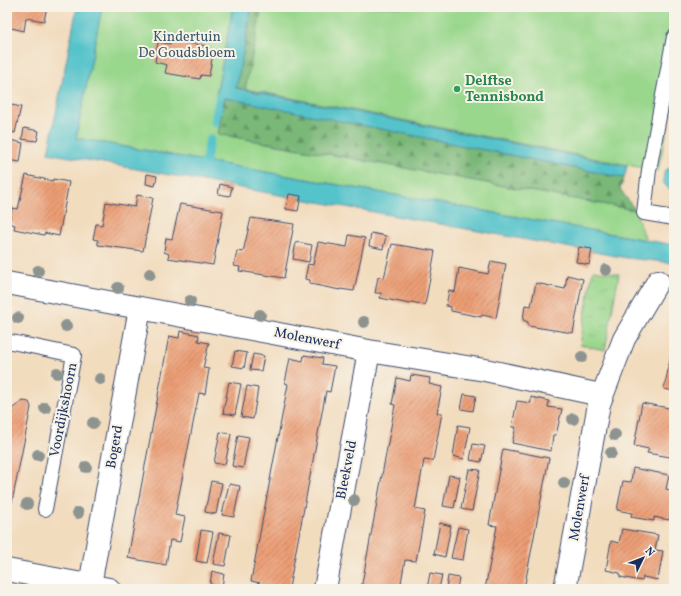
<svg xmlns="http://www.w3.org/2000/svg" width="681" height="596" font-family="Vollkorn,serif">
  <defs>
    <pattern id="forest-firs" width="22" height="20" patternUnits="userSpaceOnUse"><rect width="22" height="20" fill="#7ab878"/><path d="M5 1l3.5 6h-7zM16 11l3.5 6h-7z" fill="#639666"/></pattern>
    <pattern id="park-tufts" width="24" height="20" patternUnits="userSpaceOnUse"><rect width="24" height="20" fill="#99d78c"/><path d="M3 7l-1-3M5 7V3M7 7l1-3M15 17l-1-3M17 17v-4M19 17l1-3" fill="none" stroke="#83b97b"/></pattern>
    <pattern id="building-hatch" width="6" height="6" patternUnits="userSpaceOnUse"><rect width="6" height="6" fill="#ec9e75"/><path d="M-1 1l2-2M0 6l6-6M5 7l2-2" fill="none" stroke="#be8163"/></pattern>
  </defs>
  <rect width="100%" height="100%" fill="#f7f3e8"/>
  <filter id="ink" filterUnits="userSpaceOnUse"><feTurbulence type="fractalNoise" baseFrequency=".025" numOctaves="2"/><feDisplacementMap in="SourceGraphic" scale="8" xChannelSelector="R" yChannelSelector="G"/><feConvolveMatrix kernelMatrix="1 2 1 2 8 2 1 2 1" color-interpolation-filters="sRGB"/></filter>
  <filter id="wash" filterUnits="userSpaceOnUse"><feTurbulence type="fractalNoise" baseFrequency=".012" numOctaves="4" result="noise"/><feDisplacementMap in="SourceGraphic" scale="16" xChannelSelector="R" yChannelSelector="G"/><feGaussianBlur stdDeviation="0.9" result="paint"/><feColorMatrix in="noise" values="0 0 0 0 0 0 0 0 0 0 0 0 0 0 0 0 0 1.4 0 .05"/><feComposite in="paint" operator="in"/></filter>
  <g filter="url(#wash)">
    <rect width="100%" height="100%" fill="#f2dcbe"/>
    <path fill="#99d78c" stroke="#5a8375" d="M 102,7 L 233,7 L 216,95 L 225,97 L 218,134 L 635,210 L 646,240 L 76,138 Z
      M 252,7 L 674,7 L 674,99 L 658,171 L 236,87 Z"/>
    <path fill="url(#forest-firs)" stroke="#4a746b" d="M 252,7 L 262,7 L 245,90 L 236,87 Z
      M 225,97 L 624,178 L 620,189 L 635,210 L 218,134 Z"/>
    <path fill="url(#park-tufts)" stroke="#5a8375" d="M 593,270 L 619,274 L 605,350 L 580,345 Z"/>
    <path fill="#55c3ca" stroke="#387994" d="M 77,7 L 102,7 L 76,138 L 674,245 L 674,263 L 627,258 L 48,153 Z
      M 233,7 L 252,7 L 236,88 L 627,166 L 624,178 L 216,96 Z
      M 674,164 L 674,192 C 662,184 662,183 665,170 L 673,167 Z"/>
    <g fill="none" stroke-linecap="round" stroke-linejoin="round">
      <path stroke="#55c3ca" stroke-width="9" d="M 215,122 L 220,96
        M 204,169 L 210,139"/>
    </g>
    <g id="blocks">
      <path fill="url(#building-hatch)" d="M 7,7 L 47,7 L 44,21 L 26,18 L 24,31 L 7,27 Z
        M 171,40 L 206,46 L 205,51 L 213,53 L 209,76 L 201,75 L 200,79 L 165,73 L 167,65 L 155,62 L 158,42 L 170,44 Z
        M 7,104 L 21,107 L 15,133 L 7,131 Z
        M 24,128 L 39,131 L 37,141 L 22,139 Z
        M 10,140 L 23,143 L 20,162 L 7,160 Z
        M 147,174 L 157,176 L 155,186 L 146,184 Z
        M 26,175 L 53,181 L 53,179 L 69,182 L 59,236 L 45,233 L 44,235 L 14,229 L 15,225 L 9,223 L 12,208 L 18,209 Z
        M 220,184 L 232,187 L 230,196 L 218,194 Z
        M 289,194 L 301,196 L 298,211 L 286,209 Z
        M 137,195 L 153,198 L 143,251 L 98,245 L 98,240 L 93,239 L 96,224 L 102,225 L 106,202 L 135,207 Z
        M 180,204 L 223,211 L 213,265 L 168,258 L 169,254 L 164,252 L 166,238 L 172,239 Z
        M 251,218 L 294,224 L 284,278 L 239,271 L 240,267 L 234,266 L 237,251 L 243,252 Z
        M 371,233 L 386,236 L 383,249 L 369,246 Z
        M 349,235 L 365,238 L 354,291 L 340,289 L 340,290 L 310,284 L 310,280 L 305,279 L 308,264 L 313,265 L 318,242 L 347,247 Z
        M 296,242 L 312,245 L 309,262 L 293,259 Z
        M 392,244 L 435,251 L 425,305 L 411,302 L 410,304 L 380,298 L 381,293 L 375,293 L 378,277 L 384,278 Z
        M 579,247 L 592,249 L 589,265 L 576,262 Z
        M 491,261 L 506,264 L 496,318 L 482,315 L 481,317 L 451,311 L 451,307 L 446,306 L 449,290 L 455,292 L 459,268 L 488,274 Z
        M 567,275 L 583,279 L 573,333 L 528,326 L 528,322 L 523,320 L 525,305 L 531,306 L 536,283 L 565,289 Z
        M 180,331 L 199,335 L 198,341 L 209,343 L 203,368 L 209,369 L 205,394 L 199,393 L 175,515 L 185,517 L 180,542 L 170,540 L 166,565 L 128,558 L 169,336 L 179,338 Z
        M 673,346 L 674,346 L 674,391 L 664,389 Z
        M 235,351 L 247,353 L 244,368 L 232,366 Z
        M 253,354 L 264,356 L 261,371 L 250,370 Z
        M 304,355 L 323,358 L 322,364 L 335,366 L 330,392 L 326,391 L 289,588 L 280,587 L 280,589 L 259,589 L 260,583 L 251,581 L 288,384 L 285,383 L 290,358 L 303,361 Z
        M 411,375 L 430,378 L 429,384 L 442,387 L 437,413 L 442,413 L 433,461 L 424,460 L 415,509 L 425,511 L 416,561 L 405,560 L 401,583 L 410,585 L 409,589 L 361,589 L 395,405 L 392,404 L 397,378 L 410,381 Z
        M 229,382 L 241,384 L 235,415 L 223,413 Z
        M 247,386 L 258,388 L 253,419 L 241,417 Z
        M 464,394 L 476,396 L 473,411 L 461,409 Z
        M 531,397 L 549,401 L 548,407 L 562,409 L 556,435 L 553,435 L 551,451 L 512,443 L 516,427 L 512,427 L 517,401 L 531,403 Z
        M 23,401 L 29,402 L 31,407 L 11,507 L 7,506 L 7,412 Z
        M 642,403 L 674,409 L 674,454 L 671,453 L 670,457 L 647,453 L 649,449 L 634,446 Z
        M 458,425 L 470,427 L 464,459 L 453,456 Z
        M 220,432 L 231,434 L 225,465 L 214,463 Z
        M 238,435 L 249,437 L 243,468 L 232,466 Z
        M 473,444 L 485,446 L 481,462 L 470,460 Z
        M 503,449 L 549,458 L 524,589 L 485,589 L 497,526 L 489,525 Z
        M 633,468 L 669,475 L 666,489 L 674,491 L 669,520 L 654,517 L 654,521 L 631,517 L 632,513 L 617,510 L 623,481 L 631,482 Z
        M 469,469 L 480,470 L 472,511 L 461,509 Z
        M 449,475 L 460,477 L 454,508 L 443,506 Z
        M 211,481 L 222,483 L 216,514 L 205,512 Z
        M 229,484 L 240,486 L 234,517 L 222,515 Z
        M 440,523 L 451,526 L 445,557 L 434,554 Z
        M 458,527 L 468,529 L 463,560 L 451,558 Z
        M 622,529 L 658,535 L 655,550 L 663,551 L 658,580 L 643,577 L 642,581 L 620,577 L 620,573 L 606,570 L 611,541 L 619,543 Z
        M 201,530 L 213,532 L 207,563 L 196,561 Z
        M 219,533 L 231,535 L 225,566 L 213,564 Z
        M 212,571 L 224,574 L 222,587 L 210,584 Z
        M 430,573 L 442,575 L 439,589 L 427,589 Z
        M 448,576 L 459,578 L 457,589 L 446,589 Z"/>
    </g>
  </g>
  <g filter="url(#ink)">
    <use href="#blocks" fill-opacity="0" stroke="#3b496c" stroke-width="1"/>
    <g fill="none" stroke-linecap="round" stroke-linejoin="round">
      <g stroke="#3b496c" stroke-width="16">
        <path id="lane" d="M 674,37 L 649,170 L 644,213 L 674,218
          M 7,341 L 74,355 L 45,509"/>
      </g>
      <g stroke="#3b496c" stroke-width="24">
        <path id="street" d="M 7,283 L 369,351 L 485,370 L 596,394 L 599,404 L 565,589
          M 599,404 L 624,339 L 658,281
          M 7,570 L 109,589
          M 90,585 L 140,308
          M 325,589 L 369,351"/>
      </g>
      <use href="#lane" stroke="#fff" stroke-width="14"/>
      <use href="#street" stroke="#fff" stroke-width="22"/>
    </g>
    <g fill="#8d9490">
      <circle cx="606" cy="270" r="6"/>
      <circle cx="38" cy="271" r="6"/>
      <circle cx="150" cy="274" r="6"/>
      <circle cx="118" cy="288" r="6"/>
      <circle cx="190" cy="301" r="6"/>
      <circle cx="260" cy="315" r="6"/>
      <circle cx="18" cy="318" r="6"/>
      <circle cx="364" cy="322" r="6"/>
      <circle cx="66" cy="326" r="6"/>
      <circle cx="582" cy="357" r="6"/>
      <circle cx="57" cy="373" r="6"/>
      <circle cx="100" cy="379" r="6"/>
      <circle cx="45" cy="408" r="6"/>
      <circle cx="573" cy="419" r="6"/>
      <circle cx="93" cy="423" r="6"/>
      <circle cx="615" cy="435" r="6"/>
      <circle cx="611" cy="453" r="6"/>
      <circle cx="38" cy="455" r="6"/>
      <circle cx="86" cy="467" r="6"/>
      <circle cx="564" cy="483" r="6"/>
      <circle cx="354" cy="500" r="6"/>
      <circle cx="27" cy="504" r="6"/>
      <circle cx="78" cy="513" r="6"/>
    </g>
  </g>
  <circle fill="#2e9e5b" stroke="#f7f3e8" stroke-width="1.5" cx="457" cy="89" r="4"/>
  <g text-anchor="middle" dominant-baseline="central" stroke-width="4" stroke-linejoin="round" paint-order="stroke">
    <g font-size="14" fill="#3a596a" stroke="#f7f3e8">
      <text x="187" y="37">Kindertuin<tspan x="187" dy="16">De Goudsbloem</tspan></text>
    </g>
    <g font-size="14" font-weight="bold" fill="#27864d" stroke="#f7f3e8" text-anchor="start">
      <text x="465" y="81">Delftse<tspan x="465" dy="16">Tennisbond</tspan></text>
    </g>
    <g font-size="14" fill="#1b2f5e" stroke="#f7f3e8">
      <text transform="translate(307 339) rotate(11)">Molenwerf</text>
      <text transform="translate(64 410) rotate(-79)">Voordijkshoorn</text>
      <text transform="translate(115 447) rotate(-80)">Bogerd</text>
      <text transform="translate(347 470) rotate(-79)">Bleekveld</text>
      <text transform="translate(580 508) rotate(-80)">Molenwerf</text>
    </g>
  </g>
  <rect width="681" height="596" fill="none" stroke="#f7f3e8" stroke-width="24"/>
  <g transform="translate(643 558) rotate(47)" stroke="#f7f3e8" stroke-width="3" paint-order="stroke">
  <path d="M0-3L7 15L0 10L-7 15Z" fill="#1b2f5e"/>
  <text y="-6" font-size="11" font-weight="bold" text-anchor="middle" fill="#1b2f5e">N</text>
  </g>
</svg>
